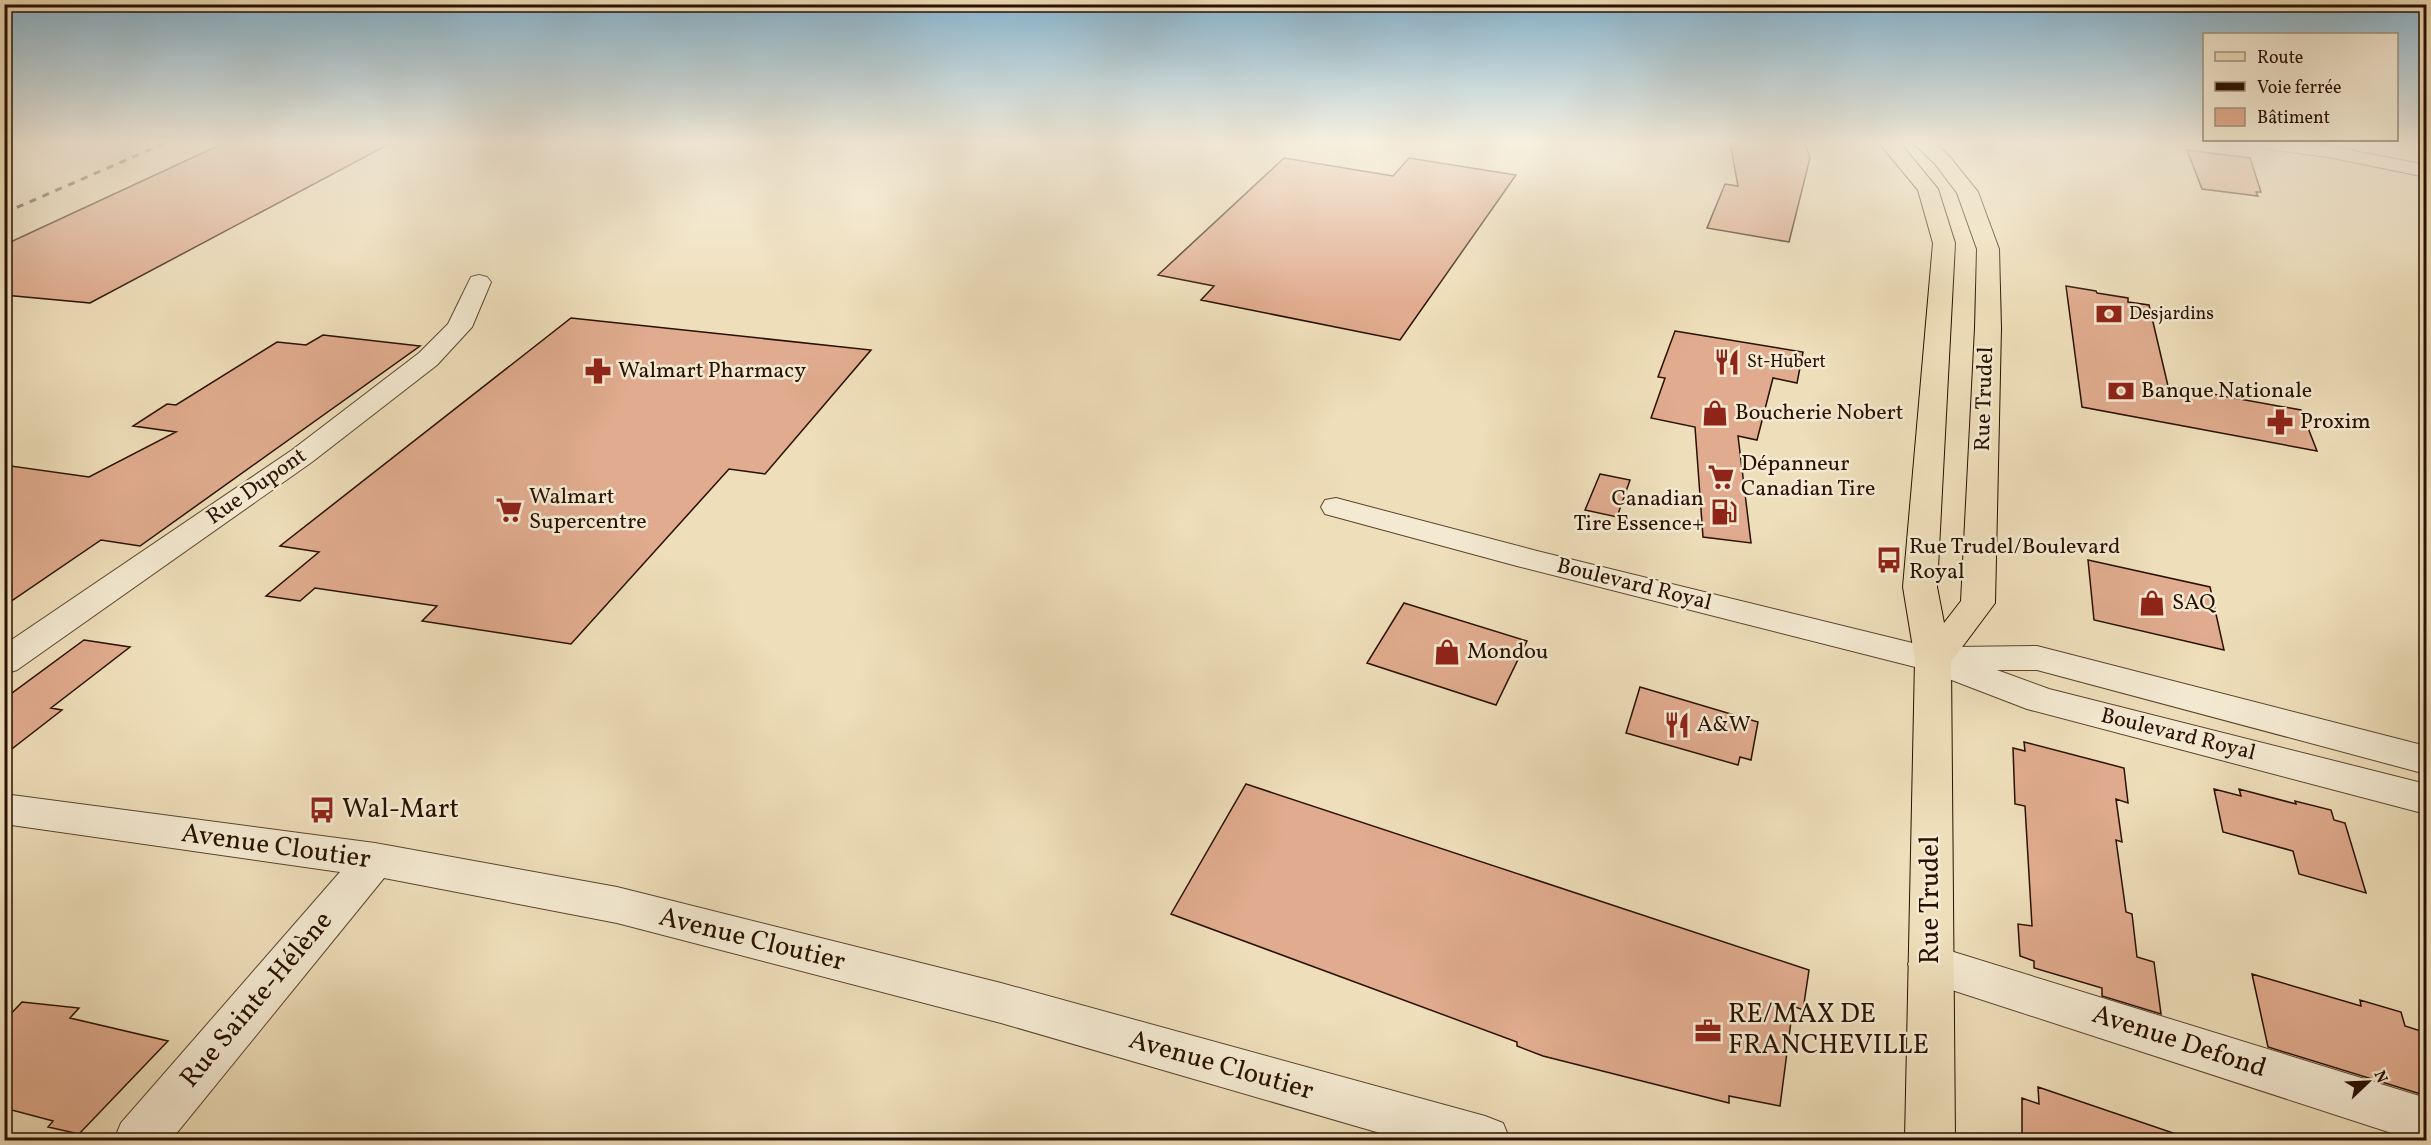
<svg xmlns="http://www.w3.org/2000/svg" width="2431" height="1145" font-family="Vollkorn,serif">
  <rect width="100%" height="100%" fill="#eedeb9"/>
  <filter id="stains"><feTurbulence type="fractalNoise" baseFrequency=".00333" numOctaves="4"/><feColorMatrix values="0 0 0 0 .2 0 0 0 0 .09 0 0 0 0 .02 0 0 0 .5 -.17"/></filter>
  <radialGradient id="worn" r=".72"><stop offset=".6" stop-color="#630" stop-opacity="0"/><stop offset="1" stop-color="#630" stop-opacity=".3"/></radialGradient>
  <path fill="#e0ab8e" stroke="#291000" stroke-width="1.5" d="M 224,143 L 391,143 L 90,303 L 4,295 L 4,245 Z
    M 1730,143 L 1805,143 L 1810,158 L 1789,242 L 1707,228 L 1725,184 L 1738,186 Z
    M 2187,150 L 2250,158 L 2261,192 L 2256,192 L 2258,196 L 2202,189 Z
    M 1284,158 L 1393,176 L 1409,158 L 1516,175 L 1400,340 L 1201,300 L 1214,286 L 1158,275 Z
    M 2066,286 L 2096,291 L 2097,293 L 2128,298 L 2128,302 L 2149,305 L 2168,386 L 2301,410 L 2317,451 L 2082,407 Z
    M 571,318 L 871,350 L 765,474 L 729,469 L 571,644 L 422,621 L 437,606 L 315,588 L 300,601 L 266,596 L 319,552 L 280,546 Z
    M 1675,331 L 1803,352 L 1797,383 L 1773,378 L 1757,440 L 1738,436 L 1751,543 L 1703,537 L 1695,427 L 1651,418 L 1665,378 L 1658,377 Z
    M 323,335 L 420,346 L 140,546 L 101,540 L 4,606 L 4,465 L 89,477 L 176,432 L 133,426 L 167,404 L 176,405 L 277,342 L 306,345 Z
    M 1600,474 L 1630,480 L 1617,517 L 1585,510 Z
    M 2088,560 L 2210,587 L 2224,650 L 2094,620 Z
    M 1404,603 L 1527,641 L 1496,705 L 1367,663 Z
    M 84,640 L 130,647 L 51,708 L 62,710 L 4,755 L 4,699 Z
    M 1640,687 L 1758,722 L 1751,760 L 1740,757 L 1738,765 L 1626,733 Z
    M 2024,742 L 2124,768 L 2128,803 L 2116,799 L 2122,842 L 2116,840 L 2126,912 L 2132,914 L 2137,957 L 2154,962 L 2161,1014 L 2102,996 L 2102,988 L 2034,968 L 2034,961 L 2020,956 L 2018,924 L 2032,926 L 2025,806 L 2015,804 L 2013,748 L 2025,751 Z
    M 1246,784 L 1809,970 L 1803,1010 L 1793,1006 L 1780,1106 L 1729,1096 L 1729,1103 L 1543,1056 L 1517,1046 L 1517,1042 L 1171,914 Z
    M 2214,789 L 2241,796 L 2239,789 L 2296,804 L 2295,801 L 2331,810 L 2334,820 L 2345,823 L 2366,893 L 2299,874 L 2293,851 L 2223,832 Z
    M 2252,974 L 2361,1006 L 2360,1000 L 2401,1012 L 2405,1026 L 2427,1033 L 2427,1096 L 2268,1047 Z
    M 22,1002 L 79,1008 L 70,1018 L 168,1041 L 79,1134 L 48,1127 L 53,1121 L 4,1108 L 4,1021 Z
    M 2038,1087 L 2182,1136 L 2182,1140 L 2022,1140 L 2022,1098 L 2039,1104 Z"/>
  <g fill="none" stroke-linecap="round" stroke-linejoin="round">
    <g stroke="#5a442e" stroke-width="2">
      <path id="minor" d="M 2258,143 L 2313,143 L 2426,165 L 2426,177 L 2328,157 L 2268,149 L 2261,147 Z
        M 479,275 L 487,277 L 491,282 L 472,327 L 437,365 L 312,462 L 17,670 L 4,674 L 4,645 L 292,450 L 419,353 L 448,324 L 471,277 Z
        M 1336,498 L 1537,551 L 1941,650 L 1953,647 L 2037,646 L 2426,746 L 2426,774 L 2037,670 L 1997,670 L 2049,689 L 2426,784 L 2426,814 L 2027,709 L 1923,669 L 1517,566 L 1325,514 L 1321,507 L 1325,500 Z
        M 4,794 L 375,843 L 617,887 L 1001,983 L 1485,1116 L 1503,1123 L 1510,1140 L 1404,1140 L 1001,1023 L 617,923 L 384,878 L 171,1140 L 114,1140 L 121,1123 L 340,872 L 4,824 Z
        M 1931,945 L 2426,1098 L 2426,1140 L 2413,1140 L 1915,978 L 1908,964 L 1915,950 Z"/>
    </g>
    <g stroke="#291000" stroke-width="2">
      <path id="major" d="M 1879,143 L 1900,143 L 1938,189 L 1955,243 L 1937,587 L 1944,623 L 1961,601 L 1975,328 L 1977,249 L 1957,193 L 1935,164 L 1913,143 L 1935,143 L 1949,156 L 1978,192 L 1999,249 L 2001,328 L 1995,603 L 1951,662 L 1955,1140 L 1905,1140 L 1915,660 L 1903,587 L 1933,243 L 1918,190 Z"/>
    </g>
    <use href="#minor" fill="#f4ead2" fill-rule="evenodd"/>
    <use href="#major" fill="#eedeb9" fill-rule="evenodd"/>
    <path stroke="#291000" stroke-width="3" stroke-dasharray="7 7" stroke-linecap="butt" d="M 4,213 L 165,143"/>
  </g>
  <linearGradient id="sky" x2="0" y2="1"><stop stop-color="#88b7d2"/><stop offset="0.47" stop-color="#f7f0e0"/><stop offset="1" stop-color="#f7f0e0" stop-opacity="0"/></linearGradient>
  <rect width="2431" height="303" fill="url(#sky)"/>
  <defs>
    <g id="bank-bare" transform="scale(2.07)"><path d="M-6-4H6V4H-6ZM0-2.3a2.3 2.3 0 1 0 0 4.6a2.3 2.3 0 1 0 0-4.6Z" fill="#8f2418" stroke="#f4ead2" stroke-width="2.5" paint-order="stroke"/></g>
    <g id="restaurant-bare" transform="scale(2.07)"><path d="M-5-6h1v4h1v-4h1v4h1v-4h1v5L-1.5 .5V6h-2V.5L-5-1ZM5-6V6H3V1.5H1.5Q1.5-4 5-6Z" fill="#8f2418" stroke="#f4ead2" stroke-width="2.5" paint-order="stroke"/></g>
    <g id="pharmacy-bare" transform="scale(2.07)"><path d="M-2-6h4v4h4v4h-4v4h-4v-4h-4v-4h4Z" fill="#8f2418" stroke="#f4ead2" stroke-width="2.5" paint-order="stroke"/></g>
    <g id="shop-bare" transform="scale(2.07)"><path d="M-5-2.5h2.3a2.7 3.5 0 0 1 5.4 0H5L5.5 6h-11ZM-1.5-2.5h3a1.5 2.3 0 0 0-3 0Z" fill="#8f2418" stroke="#f4ead2" stroke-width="2.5" paint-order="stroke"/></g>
    <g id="supermarket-bare" transform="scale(2.07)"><path d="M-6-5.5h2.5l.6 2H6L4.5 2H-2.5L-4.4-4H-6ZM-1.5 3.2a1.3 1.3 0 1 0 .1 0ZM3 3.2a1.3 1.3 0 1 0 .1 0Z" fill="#8f2418" stroke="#f4ead2" stroke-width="2.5" paint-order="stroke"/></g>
    <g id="fuel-bare" transform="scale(2.07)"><path d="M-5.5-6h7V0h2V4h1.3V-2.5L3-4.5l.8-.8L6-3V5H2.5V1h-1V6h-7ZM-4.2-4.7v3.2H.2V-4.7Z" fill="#8f2418" stroke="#f4ead2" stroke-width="2.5" paint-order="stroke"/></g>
    <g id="bus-bare" transform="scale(2.07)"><path d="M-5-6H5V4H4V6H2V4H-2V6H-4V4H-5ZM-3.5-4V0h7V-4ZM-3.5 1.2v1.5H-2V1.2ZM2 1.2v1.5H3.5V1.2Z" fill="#8f2418" stroke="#f4ead2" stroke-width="2.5" paint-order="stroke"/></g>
    <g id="office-bare" transform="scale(2.07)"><path d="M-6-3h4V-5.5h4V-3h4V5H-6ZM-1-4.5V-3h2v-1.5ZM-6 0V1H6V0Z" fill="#8f2418" stroke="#f4ead2" stroke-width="2.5" paint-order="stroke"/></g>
  </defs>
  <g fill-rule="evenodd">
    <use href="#bank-bare" x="2109" y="314"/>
    <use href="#restaurant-bare" x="1727" y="362"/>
    <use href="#pharmacy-bare" x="598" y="371"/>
    <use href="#bank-bare" x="2121" y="391"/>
    <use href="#shop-bare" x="1715" y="413"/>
    <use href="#pharmacy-bare" x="2280" y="422"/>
    <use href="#supermarket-bare" x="1721" y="477"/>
    <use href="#supermarket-bare" x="509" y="510"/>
    <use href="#fuel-bare" x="1724" y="512"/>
    <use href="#bus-bare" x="1889" y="560"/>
    <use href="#shop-bare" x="2152" y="603"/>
    <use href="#shop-bare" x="1447" y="652"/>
    <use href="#restaurant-bare" x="1677" y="725"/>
    <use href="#bus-bare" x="322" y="810"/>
    <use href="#office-bare" x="1708" y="1031"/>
  </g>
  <g text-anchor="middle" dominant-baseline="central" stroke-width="5" stroke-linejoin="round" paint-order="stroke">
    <g font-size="18" fill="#291000" stroke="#f4ead2" text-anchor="start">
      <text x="2129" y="314">Desjardins</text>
      <text x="1747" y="362">St-Hubert</text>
    </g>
    <g font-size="22" fill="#291000" stroke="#f4ead2" text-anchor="start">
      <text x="618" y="371">Walmart Pharmacy</text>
      <text x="2141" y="391">Banque Nationale</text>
      <text x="1735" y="413">Boucherie Nobert</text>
      <text x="2300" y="422">Proxim</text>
      <text x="1741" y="464">Dépanneur<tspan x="1741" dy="25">Canadian Tire</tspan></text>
      <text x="529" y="497">Walmart<tspan x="529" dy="25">Supercentre</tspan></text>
      <text x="1704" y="499" text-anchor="end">Canadian<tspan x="1704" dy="25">Tire Essence+</tspan></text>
      <text x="1909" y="547">Rue Trudel/Boulevard<tspan x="1909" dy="25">Royal</tspan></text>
      <text x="2172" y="603">SAQ</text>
      <text x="1467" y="652">Mondou</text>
      <text x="1697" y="725">A&amp;W</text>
    </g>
    <g font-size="22" fill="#291000" stroke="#f4ead2">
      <text transform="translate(1985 399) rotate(-88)">Rue Trudel</text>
      <text transform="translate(257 487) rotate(-35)">Rue Dupont</text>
      <text transform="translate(1634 585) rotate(14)">Boulevard Royal</text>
      <text transform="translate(2178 735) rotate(14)">Boulevard Royal</text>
    </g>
    <g font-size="27" fill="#291000" stroke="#f4ead2" text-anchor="start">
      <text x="342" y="810">Wal-Mart</text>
      <text x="1728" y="1015">RE/MAX DE<tspan x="1728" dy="31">FRANCHEVILLE</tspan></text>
    </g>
    <g font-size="27" fill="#291000" stroke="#f4ead2">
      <text transform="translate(276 847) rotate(8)">Avenue Cloutier</text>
      <text transform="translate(1931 900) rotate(-90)">Rue Trudel</text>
      <text transform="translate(752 940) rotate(14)">Avenue Cloutier</text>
      <text transform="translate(257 1000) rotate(-50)">Rue Sainte-Hélène</text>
      <text transform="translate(2179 1042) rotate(18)">Avenue Defond</text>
      <text transform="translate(1221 1066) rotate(16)">Avenue Cloutier</text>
    </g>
  </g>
  <rect width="2431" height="1145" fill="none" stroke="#eedeb9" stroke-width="24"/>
  <rect x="6" y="6" width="2419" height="1133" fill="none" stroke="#291000" stroke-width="3"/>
  <rect x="12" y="12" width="2407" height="1121" fill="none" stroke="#291000" stroke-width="1.5"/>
  <rect x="2203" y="33" width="195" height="108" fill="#f4ead2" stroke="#a3937e" stroke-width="1.5"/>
  <rect x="2215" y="52" width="30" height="9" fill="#eedeb9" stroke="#a3937e" stroke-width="1.5"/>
  <text x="2257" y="63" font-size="18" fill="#291000">Route</text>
  <rect x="2215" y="82" width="30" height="9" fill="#291000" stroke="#a3937e" stroke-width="1.5"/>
  <text x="2257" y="93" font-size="18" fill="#291000">Voie ferrée</text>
  <rect x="2215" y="108" width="30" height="18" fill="#e0ab8e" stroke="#a3937e" stroke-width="1.5"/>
  <text x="2257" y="123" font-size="18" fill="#291000">Bâtiment</text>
  <g transform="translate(2368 1082) rotate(67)" stroke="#f4ead2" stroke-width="4.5" paint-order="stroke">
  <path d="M0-4.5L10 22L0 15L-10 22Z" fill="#291000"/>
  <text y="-9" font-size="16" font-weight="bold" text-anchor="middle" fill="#291000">N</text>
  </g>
  <rect width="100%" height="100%" filter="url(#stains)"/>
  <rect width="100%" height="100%" fill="url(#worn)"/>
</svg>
